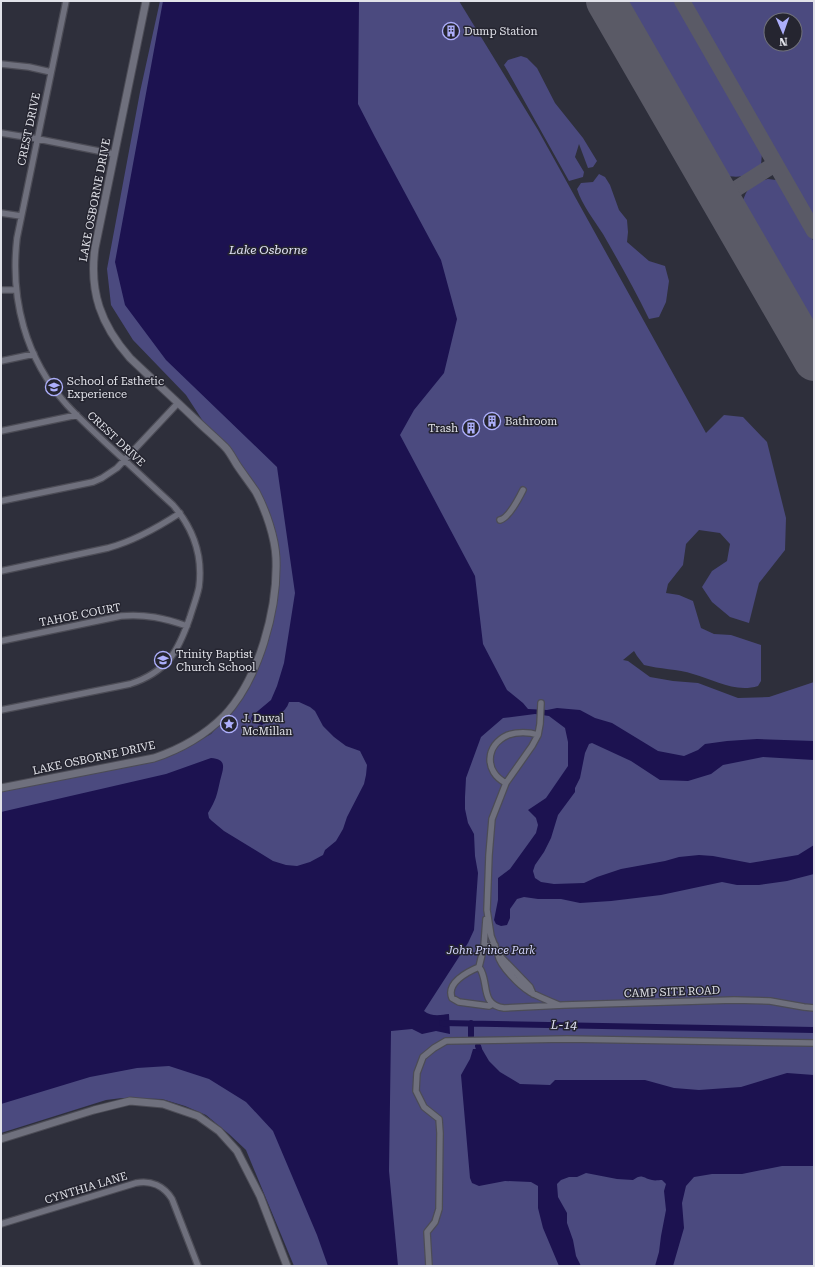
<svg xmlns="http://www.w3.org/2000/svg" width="815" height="1267" font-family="'Roboto Serif',serif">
  <rect width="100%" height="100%" fill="#2e2f3b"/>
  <path fill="#4b4a7f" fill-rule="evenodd" d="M 160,1 L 459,1 L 538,130 L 706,433 L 724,415 L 743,417 L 767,442 L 786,518 L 785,550 L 759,583 L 749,623 L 730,617 L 712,602 L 702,587 L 712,571 L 727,561 L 730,544 L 720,533 L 699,530 L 686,544 L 683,565 L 668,584 L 666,593 L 679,595 L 693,601 L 701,628 L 714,634 L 731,635 L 761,645 L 761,681 L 758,686 C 735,693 715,680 693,674 C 678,669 659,669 644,665 L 637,656 L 634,651 L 623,660 L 628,661 L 650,677 L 673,681 L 698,683 L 738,698 L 769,697 L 814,682 L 814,1266 L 294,1266 L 246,1150 L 229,1134 L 206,1115 L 185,1106 L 162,1099 L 122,1098 L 106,1100 L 1,1133 L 1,792 L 94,773 L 184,749 L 211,734 L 227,716 L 267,637 L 278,554 L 267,509 L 253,481 L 210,432 L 186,395 L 133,340 L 111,305 L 107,269 L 140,92 Z
    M 623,1 L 674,1 L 762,153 L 761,165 C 748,176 741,179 723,175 Z
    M 688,1 L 814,1 L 814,219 ZM 771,20 L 795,20 L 795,44 L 771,44 Z
    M 521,56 L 527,58 L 537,68 L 555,103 L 583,138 L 597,161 L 593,167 L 588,168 L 579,144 L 575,157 L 584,172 L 583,177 L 569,181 L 507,70 L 504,65 L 508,60 Z
    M 599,174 L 605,177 L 610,185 L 619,210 L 627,220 L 628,232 L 627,242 L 649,261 L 665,266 L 669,281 L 666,302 L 659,317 L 649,319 C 635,290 619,262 603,234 C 594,220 582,205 577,189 L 581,183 L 593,182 Z
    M 768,179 L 776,180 L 782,186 L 814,242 L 814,330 L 741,206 C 747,189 749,183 768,179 Z"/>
  <path fill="#1c1250" d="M 163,1 L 359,1 L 358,104 L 375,137 L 441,260 L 457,319 L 444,373 L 414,410 L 400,435 L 475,576 L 483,644 L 507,690 L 523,703 L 528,709 L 547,710 L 557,708 L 580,710 L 595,718 L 612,723 L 658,751 L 684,756 L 698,750 L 705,744 L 727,741 L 757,739 L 814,741 L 814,760 L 763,757 L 723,765 L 711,774 L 688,781 L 660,780 L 631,761 L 592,743 L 589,744 L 585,753 L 580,778 L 575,788 L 575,792 L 558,815 L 551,838 L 544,852 L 535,865 L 533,871 L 535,878 L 541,882 L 554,884 L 584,883 L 597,877 L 621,869 L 665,861 L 679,857 L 699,855 L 713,856 L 750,863 L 798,855 L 814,845 L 814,874 L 787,881 L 759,885 L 737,885 L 722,882 L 661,895 L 611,901 L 580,903 L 561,899 L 538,899 L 524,897 L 517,899 L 510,909 L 510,918 L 507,925 L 501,926 L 496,924 L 494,920 L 498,900 L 498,878 L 510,869 L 536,833 L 538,825 L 536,818 L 528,810 L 546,798 L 568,766 L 568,742 L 565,728 L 549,716 L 535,714 L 503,718 L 481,737 L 466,778 L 465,797 L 465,809 L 468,823 L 474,834 L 475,856 L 478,873 L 474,930 L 468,943 L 424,1011 C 431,1017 441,1015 449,1014 L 450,1034 L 436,1031 L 422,1034 L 412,1029 L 391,1031 L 389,1171 L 398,1266 L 328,1266 L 317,1235 L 273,1131 L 246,1102 L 209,1079 L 169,1066 L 137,1068 L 90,1077 L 1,1104 L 1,812 L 166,774 L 211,758 C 228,759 223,769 220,781 C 217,795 216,800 208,813 L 209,818 L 212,821 L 224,831 L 273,861 L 286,865 L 297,866 L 310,862 L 323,855 L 325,850 L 336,841 L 343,829 L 347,817 L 364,784 L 366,775 L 367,765 L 360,751 L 346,746 L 334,737 L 323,726 L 315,711 L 310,707 L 299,702 L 289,702 C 286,713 272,719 262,725 L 254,723 L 251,719 L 252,716 L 271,700 L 277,686 L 284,663 L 295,593 L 277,467 L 166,360 L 125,305 L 115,262 Z
    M 473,1049 L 482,1049 L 489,1061 L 500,1072 L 520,1084 L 550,1085 L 555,1080 L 645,1080 L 674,1088 L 699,1090 L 741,1087 L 787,1073 L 814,1075 L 814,1166 L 782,1166 L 742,1174 L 712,1174 L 694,1177 L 686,1186 L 682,1203 L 684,1228 L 673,1266 L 655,1266 L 659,1252 L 661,1236 L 666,1210 L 664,1191 L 666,1184 L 662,1180 C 659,1180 655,1181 652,1180 C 643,1178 642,1173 633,1180 L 617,1179 L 586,1173 L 577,1177 L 569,1177 L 561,1180 L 557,1184 L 558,1197 L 567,1213 L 567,1223 L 573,1240 L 576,1256 L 581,1266 L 559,1266 L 543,1228 L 538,1208 L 538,1186 L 531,1182 L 505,1181 L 479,1186 L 472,1183 L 470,1178 L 461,1075 L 470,1059 Z"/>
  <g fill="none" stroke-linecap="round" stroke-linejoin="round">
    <path stroke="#1c1250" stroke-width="6" d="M 442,1023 L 814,1030
      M 471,1036 L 471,1023
      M 478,1046 L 479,1049"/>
    <path stroke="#5a5a66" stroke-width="16" d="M 682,1 L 814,231
      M 720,199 L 775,164"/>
    <path stroke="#5a5a66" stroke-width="40" d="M 606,1 L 814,361"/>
    <g stroke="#4c4c56" stroke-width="8">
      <path id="minor" d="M 1,64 L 29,67 L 51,72
        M 1,133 L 38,139 L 114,154
        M 1,213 L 21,216
        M 1,290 L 16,290
        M 1,361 L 34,354
        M 1,431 L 77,415
        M 1,501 L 93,482 L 102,478 L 117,468 L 178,403
        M 500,520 C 509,518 519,498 523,490
        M 1,571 L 108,548 C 134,541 157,528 180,513
        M 1,641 L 121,616 C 146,614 164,618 187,626
        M 1,710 L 130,684 C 167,672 178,652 190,617 C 193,607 197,597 199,587 C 203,556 193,528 173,505 C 151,485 130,465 108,445 C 94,432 80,419 67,405 C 25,358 10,299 17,238 L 66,1
        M 506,783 C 484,772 485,745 508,735 C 517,732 529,732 538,735
        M 484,946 L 486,919
        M 498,955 C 500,966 520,986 530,992 C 539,997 549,1001 559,1005
        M 479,967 C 490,981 479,1005 504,1008 L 564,1005 L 734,1000 L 770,1001 L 804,1007 L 814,1008
        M 533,994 L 530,987 L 498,954 L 491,936 L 487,910 L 489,855 L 492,819 L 506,783 L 532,746 L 538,735 L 540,724 L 541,703
        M 493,1004 L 489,1006 L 459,1002 L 452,998 C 446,983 467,972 479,967 L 484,946 L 495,945
        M 1,1224 L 136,1183 C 151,1180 164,1186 172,1199 L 198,1266
        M 429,1266 L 427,1232 L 435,1222 L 439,1209 L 440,1133 L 439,1119 L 424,1107 L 416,1091 L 417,1073 L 423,1057 L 434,1048 L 446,1041 L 567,1039 L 814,1043"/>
    </g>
    <g stroke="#4c4c56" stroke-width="9">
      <path id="tertiary" d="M 1,788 L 154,758 C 181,749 204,736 224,716 C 259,679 278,609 276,558 C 275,537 266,511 256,492 C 250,483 243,474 237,465 C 233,459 230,452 225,447 C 215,437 204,428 194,418 C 173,398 151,378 130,358 C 101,325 89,292 95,248 L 146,1
        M 1,1139 L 94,1110 L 130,1101 L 163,1104 L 198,1116 L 219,1131 L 237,1151 L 260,1196 L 287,1266"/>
    </g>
    <use href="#minor" stroke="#6f707d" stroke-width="5.5"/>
    <use href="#tertiary" stroke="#6f707d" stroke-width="7"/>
  </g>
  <defs>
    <g id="building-ring" transform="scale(0.9)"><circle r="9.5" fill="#252530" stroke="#adaffb" stroke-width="1.5"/><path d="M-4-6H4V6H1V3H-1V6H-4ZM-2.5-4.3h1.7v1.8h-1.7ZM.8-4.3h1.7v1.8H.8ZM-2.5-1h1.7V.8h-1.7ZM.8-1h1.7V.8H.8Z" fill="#adaffb"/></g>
    <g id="school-ring" transform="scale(0.9)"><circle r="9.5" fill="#252530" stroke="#adaffb" stroke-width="1.5"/><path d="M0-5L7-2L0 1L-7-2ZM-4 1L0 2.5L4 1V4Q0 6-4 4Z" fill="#adaffb"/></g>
    <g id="sight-ring" transform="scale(0.9)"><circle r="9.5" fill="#252530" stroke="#adaffb" stroke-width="1.5"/><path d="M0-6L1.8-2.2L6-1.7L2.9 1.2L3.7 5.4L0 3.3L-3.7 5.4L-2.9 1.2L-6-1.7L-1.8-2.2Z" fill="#adaffb"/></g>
  </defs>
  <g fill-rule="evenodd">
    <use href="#building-ring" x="451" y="31"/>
    <use href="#school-ring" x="54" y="387"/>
    <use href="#building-ring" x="492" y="421"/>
    <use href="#building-ring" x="471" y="428"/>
    <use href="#school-ring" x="163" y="660"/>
    <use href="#sight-ring" x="229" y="724"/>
  </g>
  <g text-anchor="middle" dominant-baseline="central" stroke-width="3" stroke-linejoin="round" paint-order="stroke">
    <g font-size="11" fill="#e1e2e9" stroke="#252530" text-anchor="start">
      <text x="464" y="31">Dump Station</text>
      <text x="67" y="381">School of Esthetic<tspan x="67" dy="13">Experience</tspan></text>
      <text x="505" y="421">Bathroom</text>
      <text x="458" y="428" text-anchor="end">Trash</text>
      <text x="176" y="654">Trinity Baptist<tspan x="176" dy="13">Church School</tspan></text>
      <text x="242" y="718">J. Duval<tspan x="242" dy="13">McMillan</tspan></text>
    </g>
    <g font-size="11" fill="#e1e2e9" stroke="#252530">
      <text transform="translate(29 129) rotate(-78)">CREST DRIVE</text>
      <text transform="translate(95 200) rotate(-79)">LAKE OSBORNE DRIVE</text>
      <text transform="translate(116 439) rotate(43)">CREST DRIVE</text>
      <text transform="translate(80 615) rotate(-11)">TAHOE COURT</text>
      <text transform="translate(94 758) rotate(-12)">LAKE OSBORNE DRIVE</text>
      <text transform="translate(672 992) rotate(-2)">CAMP SITE ROAD</text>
      <text transform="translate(86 1188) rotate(-17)">CYNTHIA LANE</text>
    </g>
    <g font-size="11" font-style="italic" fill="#d2d4fc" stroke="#252530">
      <text x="491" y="950">John Prince Park</text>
    </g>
    <g font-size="12" font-style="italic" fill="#e1e2f6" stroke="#252530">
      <text x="268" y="250">Lake Osborne</text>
      <text transform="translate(564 1025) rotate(1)">L-14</text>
    </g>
  </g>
  <rect width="815" height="1267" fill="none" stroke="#e1e2e9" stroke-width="4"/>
  <g transform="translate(783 32) rotate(178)"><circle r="19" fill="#252530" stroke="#70717a"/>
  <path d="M0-3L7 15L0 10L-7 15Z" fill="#adaffb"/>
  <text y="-6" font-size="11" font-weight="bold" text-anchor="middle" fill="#e1e2e9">N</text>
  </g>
</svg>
